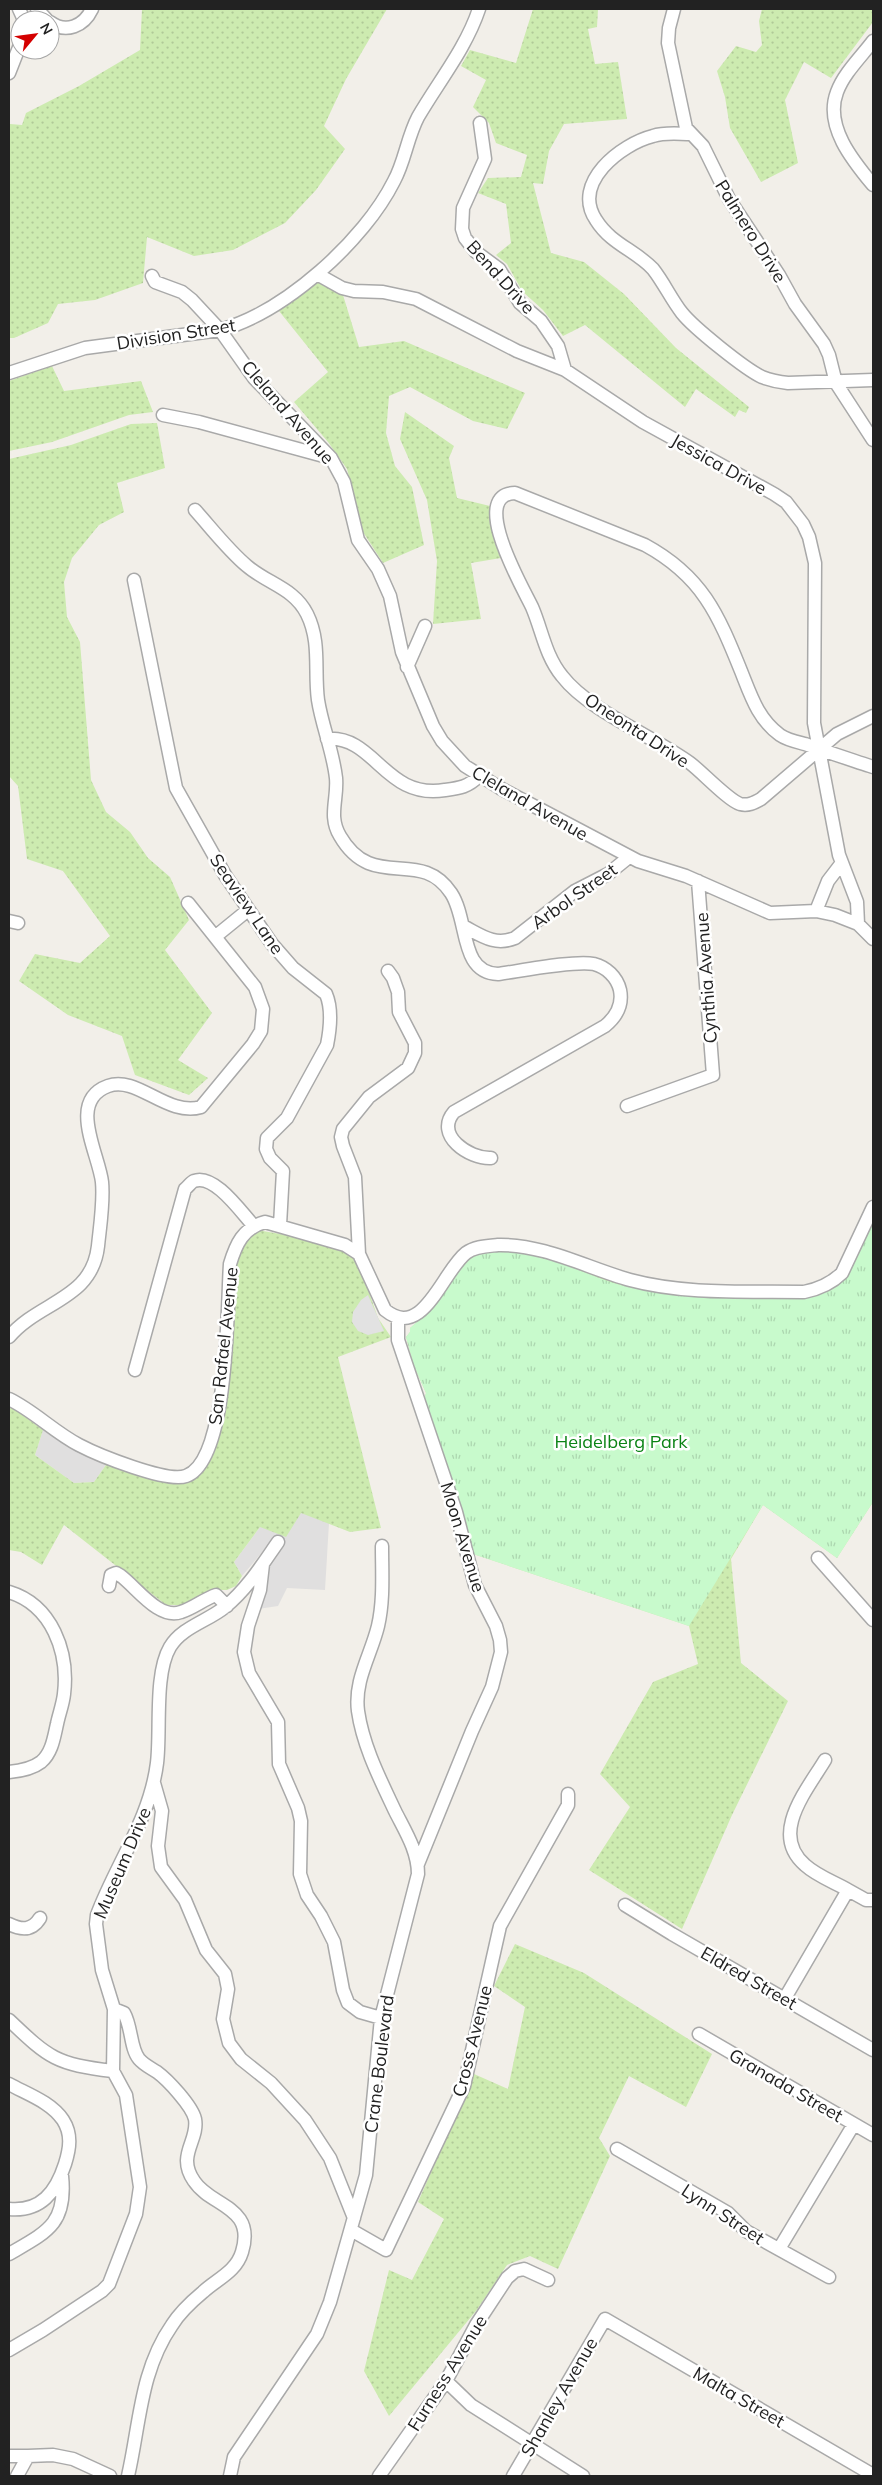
<svg xmlns="http://www.w3.org/2000/svg" width="882" height="2485" font-family="Mulish,sans-serif">
  <defs>
    <pattern id="grass-dots" width="8" height="8" patternUnits="userSpaceOnUse" patternTransform="scale(1.25)"><rect width="8" height="8" fill="#cdebb0"/><path d="M2 2h.1M6 6h.1" fill="none" stroke="#b0c997" stroke-width="1.8" stroke-linecap="round"/></pattern>
    <pattern id="park-tufts" width="24" height="20" patternUnits="userSpaceOnUse" patternTransform="scale(1.25)"><rect width="24" height="20" fill="#c8facc"/><path d="M3 7l-1-3M5 7V3M7 7l1-3M15 17l-1-3M17 17v-4M19 17l1-3" fill="none" stroke="#acd6af"/></pattern>
  </defs>
  <rect width="100%" height="100%" fill="#f2efe9"/>
  <path fill="#e0dfdf" d="M 43,1430 L 75,1449 L 108,1462 L 94,1482 L 74,1483 L 35,1455 Z
    M 301,1512 L 329,1523 L 325,1590 L 287,1588 L 278,1606 L 258,1609 L 264,1571 L 282,1548 L 284,1539 L 274,1538 L 242,1576 L 234,1562 L 260,1527 Z"/>
  <path fill="url(#grass-dots)" d="M 142,9 L 387,9 L 346,79 L 324,126 L 345,149 L 316,190 L 285,223 L 233,250 L 194,256 L 147,237 L 143,283 L 95,300 L 58,304 L 48,323 L 14,338 L 9,338 L 10,124 L 22,125 L 26,113 L 79,86 L 140,50 Z
    M 533,9 L 598,9 L 597,27 L 588,29 L 595,64 L 618,62 L 627,119 L 564,124 L 549,151 L 543,184 L 533,183 L 551,253 L 584,262 L 624,294 L 676,348 L 749,407 L 746,413 L 739,410 L 735,417 L 696,389 L 685,407 L 585,325 L 563,336 L 543,310 L 522,291 L 507,264 L 496,255 L 511,243 L 506,204 L 478,193 L 488,178 L 521,177 L 527,155 L 496,143 L 489,123 L 473,107 L 486,80 L 461,66 L 470,50 L 516,63 Z
    M 762,9 L 873,9 L 873,22 L 831,78 L 804,62 L 785,100 L 798,163 L 761,182 L 730,128 L 725,97 L 717,71 L 736,46 L 756,52 L 762,45 L 759,21 Z
    M 319,282 L 343,295 L 359,347 L 404,341 L 525,393 L 507,429 L 473,421 L 410,387 L 389,396 L 386,433 L 395,466 L 412,487 L 424,545 L 383,563 L 363,532 L 347,469 L 328,442 L 294,402 L 328,372 L 279,311 Z
    M 52,366 L 64,391 L 141,381 L 153,412 L 129,415 L 52,442 L 9,451 L 9,381 Z
    M 405,412 L 454,446 L 449,458 L 457,498 L 490,506 L 501,558 L 471,563 L 481,619 L 433,624 L 437,561 L 427,500 L 400,439 Z
    M 157,423 L 165,468 L 117,483 L 124,512 L 99,525 L 72,558 L 64,582 L 67,617 L 80,642 L 91,780 L 106,812 L 130,832 L 148,858 L 170,877 L 189,920 L 165,950 L 212,1013 L 178,1060 L 208,1078 L 189,1095 L 135,1075 L 122,1036 L 68,1015 L 19,981 L 35,954 L 80,963 L 110,936 L 63,871 L 27,859 L 18,786 L 9,776 L 9,459 L 71,445 L 131,424 Z
    M 257,1230 L 321,1241 L 351,1255 L 363,1275 L 378,1318 L 391,1337 L 338,1357 L 381,1528 L 350,1532 L 301,1513 L 286,1537 L 260,1527 L 234,1562 L 242,1576 L 236,1586 L 227,1590 L 211,1590 L 187,1605 L 166,1605 L 64,1525 L 42,1565 L 21,1552 L 9,1550 L 9,1407 L 13,1408 L 43,1430 L 35,1455 L 74,1483 L 94,1482 L 108,1462 L 192,1478 L 204,1471 L 215,1451 L 228,1379 L 237,1251 Z
    M 501,1251 L 536,1255 L 628,1287 L 652,1290 L 734,1298 L 803,1299 L 821,1295 L 833,1288 L 873,1502 L 837,1558 L 763,1505 L 731,1559 L 741,1663 L 788,1701 L 732,1815 L 682,1929 L 589,1870 L 630,1807 L 600,1774 L 653,1682 L 698,1664 L 689,1626 L 470,1553 L 424,1400 L 426,1393 L 414,1366 L 406,1337 L 410,1332 L 410,1328 L 427,1314 L 469,1259 L 476,1255 Z
    M 515,1944 L 584,1973 L 712,2054 L 686,2107 L 629,2076 L 599,2138 L 610,2156 L 558,2269 L 530,2256 L 507,2265 L 476,2311 L 389,2416 L 364,2371 L 389,2270 L 412,2280 L 444,2219 L 418,2202 L 474,2074 L 508,2089 L 525,2007 L 494,1986 Z"/>
  <path fill="url(#park-tufts)" d="M 873,1219 L 873,1502 L 837,1558 L 763,1505 L 689,1626 L 470,1553 L 424,1400 L 426,1393 L 414,1366 L 406,1337 L 410,1332 L 410,1328 C 433,1311 457,1262 479,1254 C 524,1238 584,1277 628,1287 C 661,1294 812,1309 833,1288 C 838,1283 841,1274 845,1268 C 854,1252 864,1235 873,1219 Z"/>
  <path fill="#e2e2e2" d="M 368,1295 L 384,1331 L 368,1335 L 358,1331 L 352,1322 L 353,1312 L 361,1300 Z"/>
  <g fill="none" stroke-linecap="round" stroke-linejoin="round">
    <g stroke="#a9a9a9" stroke-width="15">
      <path id="minor" d="M 19,9 L 24,20
        M 37,9 L 47,20
        M 674,9 L 669,28 L 668,43 L 686,128 L 703,146 L 729,199 L 779,275 L 795,304 L 824,344 L 829,355 L 836,383 L 873,440
        M 50,22 C 66,34 84,26 92,9
        M 873,41 C 861,57 844,73 837,92 C 824,126 853,161 873,185
        M 9,73 L 20,45
        M 480,123 L 485,159 L 463,208 L 462,229 L 465,238 L 476,252 L 499,269 L 520,303 L 541,321 L 558,346 L 565,370
        M 691,134 C 678,134 665,132 653,136 C 621,144 571,183 596,220 C 611,244 635,250 653,269 C 664,283 671,299 682,313 C 694,328 745,369 762,377 C 770,380 779,382 788,383 L 873,380
        M 317,274 L 342,288 L 354,291 L 383,292 L 416,299 L 517,351 L 565,370 L 643,422 L 774,494 L 786,502 L 803,524 L 809,537 L 815,563 L 814,723 L 839,855 L 857,902 L 858,924
        M 152,276 L 155,282 L 182,292 L 192,300 L 220,330 L 254,378 L 331,458 L 344,482 L 358,540 L 378,569 L 390,596 L 402,652 L 433,726 L 442,741 L 465,766 L 500,788 L 638,861 L 686,876 L 770,913 L 816,911 L 835,915 L 858,924 L 873,939
        M 9,373 L 85,348 L 220,330 C 285,312 364,241 394,181 C 405,161 407,138 418,117 C 439,81 466,48 479,9
        M 163,415 L 199,422 L 331,458
        M 195,510 C 212,529 228,550 247,566 C 268,584 294,588 307,614 C 321,642 314,671 318,700 C 322,726 333,751 336,778 C 338,799 328,816 340,836 C 373,893 420,846 451,893 C 469,920 459,973 498,974 C 520,971 575,960 594,964 C 606,967 617,977 620,990 C 623,1005 616,1017 605,1026 L 454,1112 C 434,1135 469,1159 491,1158
        M 134,580 L 176,788 L 225,875 L 272,944 L 293,968 L 326,994 C 332,1008 330,1030 327,1045 L 287,1118 L 267,1138 L 266,1149 L 270,1158 L 283,1171 L 280,1225
        M 407,667 L 425,626
        M 873,716 L 837,734 L 761,799 C 754,803 748,806 740,804 C 728,800 702,772 690,763 C 653,736 589,711 562,676 C 545,655 542,630 532,607 C 523,588 468,494 515,493 L 645,545 C 702,576 718,614 741,671 C 751,696 758,719 780,735 C 787,740 797,742 805,744 C 827,752 849,759 870,766 L 873,767
        M 327,739 C 375,735 385,800 445,790 C 460,788 468,787 479,776
        M 816,911 L 828,881 L 841,864
        M 9,921 L 18,923
        M 465,927 C 482,936 495,946 515,938 L 575,891 L 608,874 L 629,857
        M 216,936 L 248,910
        M 627,1106 L 713,1075 L 698,881
        M 359,1254 L 355,1177 L 343,1146 L 341,1137 L 343,1129 L 369,1097 L 408,1068 L 415,1053 L 415,1043 L 399,1012 L 398,992 L 393,978 L 388,971
        M 398,1318 L 398,1340 L 456,1512 L 475,1585 L 496,1626 L 500,1640 L 501,1652 L 492,1687 L 472,1731 L 418,1864
        M 9,1337 C 39,1301 92,1300 98,1246 C 100,1226 104,1202 102,1182 C 99,1154 67,1101 108,1086 C 137,1075 167,1117 201,1107 L 253,1044 L 261,1031 L 263,1009 L 255,987 L 188,903
        M 135,1370 L 185,1189 C 188,1187 191,1182 194,1181 C 214,1173 241,1212 253,1225
        M 9,1399 C 34,1411 54,1432 79,1445 C 98,1455 167,1483 186,1476 C 229,1461 227,1305 230,1264 C 236,1244 243,1228 265,1222 L 345,1245 L 359,1254 L 385,1310 C 423,1341 442,1272 466,1253 C 475,1246 488,1246 498,1245 C 544,1244 587,1268 630,1280 C 686,1295 747,1291 804,1292 C 819,1289 831,1284 842,1273 L 873,1207
        M 818,1558 L 873,1620
        M 263,1564 L 260,1590 L 248,1626 L 244,1652 L 249,1673 L 278,1722 L 279,1764 L 298,1808 L 301,1821 L 300,1874 L 307,1895 L 321,1916 L 334,1942 L 343,1990 L 348,2003 L 360,2012 L 381,2018
        M 109,1586 L 111,1575 L 116,1573 L 121,1576 C 137,1588 159,1620 181,1612 C 194,1608 204,1599 216,1595 L 227,1606
        M 9,1592 C 52,1605 69,1652 64,1694 C 63,1704 59,1714 57,1724 C 54,1737 52,1753 41,1762 C 32,1769 20,1771 9,1772
        M 825,1760 C 807,1790 769,1834 805,1865 C 817,1876 834,1882 848,1890
        M 154,1783 L 162,1811 L 158,1846 L 161,1867 L 185,1900 L 206,1950 L 225,1974 L 228,1989 L 223,2019 L 229,2043 L 241,2059 L 271,2083 L 305,2120 L 330,2158 L 354,2218
        M 625,1905 L 672,1934 L 873,2050
        M 9,1924 C 21,1930 32,1931 40,1918
        M 785,1998 L 848,1890 L 866,1900 L 873,1900
        M 114,2009 L 124,2013 C 132,2027 130,2048 139,2059 C 144,2065 151,2068 157,2072 C 168,2080 192,2106 195,2119 C 199,2141 176,2155 194,2181 C 211,2207 256,2206 242,2252 C 236,2272 217,2279 203,2292 C 191,2302 180,2312 172,2325 C 140,2371 140,2424 128,2476
        M 9,2020 C 50,2059 56,2064 113,2071
        M 699,2034 L 873,2135
        M 9,2084 C 27,2094 51,2102 63,2120 C 72,2134 70,2148 65,2164 C 56,2192 41,2212 9,2209
        M 617,2149 L 728,2213 L 746,2231 L 829,2277
        M 351,2230 L 386,2250 L 464,2086 L 500,1926 L 568,1805 L 568,1794
        M 779,2249 L 854,2124
        M 9,2254 C 47,2232 67,2224 62,2176
        M 9,2350 L 43,2330 L 102,2291 L 109,2284 L 136,2214 L 140,2187 L 126,2095 L 113,2071 L 114,2009 L 102,1970 L 96,1924 L 97,1915 C 116,1864 150,1819 157,1763 C 161,1731 154,1674 170,1647 C 182,1627 208,1621 225,1607 C 247,1589 262,1565 278,1542
        M 446,2381 L 471,2405 L 583,2476
        M 9,2456 L 28,2456 L 17,2476
        M 28,2456 L 53,2455 L 73,2459 L 110,2476
        M 230,2476 L 234,2457 L 317,2334 L 330,2302 L 366,2175 L 381,2018 L 418,1874 C 418,1851 405,1831 395,1811 C 380,1779 363,1746 358,1711 C 354,1680 371,1655 378,1626 C 384,1600 382,1573 382,1546
        M 379,2476 L 446,2381 L 476,2325 L 507,2278 L 515,2271 L 524,2269 L 548,2280
        M 513,2476 L 605,2319 L 873,2475"/>
    </g>
    <use href="#minor" stroke="#fff" stroke-width="12"/>
  </g>
  <g text-anchor="middle" dominant-baseline="central" stroke-width="5" stroke-linejoin="round" paint-order="stroke">
    <g font-size="18" fill="#222" stroke="#fff">
      <text transform="translate(751 231) rotate(58)">Palmero Drive</text>
      <text transform="translate(501 277) rotate(48)">Bend Drive</text>
      <text transform="translate(176 334) rotate(-9)">Division Street</text>
      <text transform="translate(288 412) rotate(49)">Cleland Avenue</text>
      <text transform="translate(719 464) rotate(29)">Jessica Drive</text>
      <text transform="translate(637 730) rotate(33)">Oneonta Drive</text>
      <text transform="translate(530 803) rotate(30)">Cleland Avenue</text>
      <text transform="translate(574 896) rotate(-35)">Arbol Street</text>
      <text transform="translate(247 904) rotate(56)">Seaview Lane</text>
      <text transform="translate(706 978) rotate(-94)">Cynthia Avenue</text>
      <text transform="translate(223 1346) rotate(-84)">San Rafael Avenue</text>
      <text transform="translate(463 1537) rotate(73)">Moon Avenue</text>
      <text transform="translate(122 1863) rotate(-67)">Museum Drive</text>
      <text transform="translate(749 1978) rotate(30)">Eldred Street</text>
      <text transform="translate(472 2041) rotate(-76)">Cross Avenue</text>
      <text transform="translate(379 2064) rotate(-83)">Crane Boulevard</text>
      <text transform="translate(786 2085) rotate(30)">Granada Street</text>
      <text transform="translate(723 2214) rotate(33)">Lynn Street</text>
      <text transform="translate(447 2373) rotate(-58)">Furness Avenue</text>
      <text transform="translate(559 2397) rotate(-60)">Shanley Avenue</text>
      <text transform="translate(739 2397) rotate(30)">Malta Street</text>
    </g>
    <g font-size="18" fill="#0c8416" stroke="#fff">
      <text x="621" y="1441">Heidelberg Park</text>
    </g>
  </g>
  <rect width="882" height="2485" fill="none" stroke="#222222" stroke-width="20"/>
  <g transform="translate(35 35) rotate(61)"><circle r="24" fill="#ffffff" stroke="#a7a7a7"/>
  <path d="M0-4L9 19L0 12L-9 19Z" fill="#d40000"/>
  <text y="-8" font-size="14" font-weight="bold" text-anchor="middle" fill="#222222">N</text>
  </g>
</svg>
